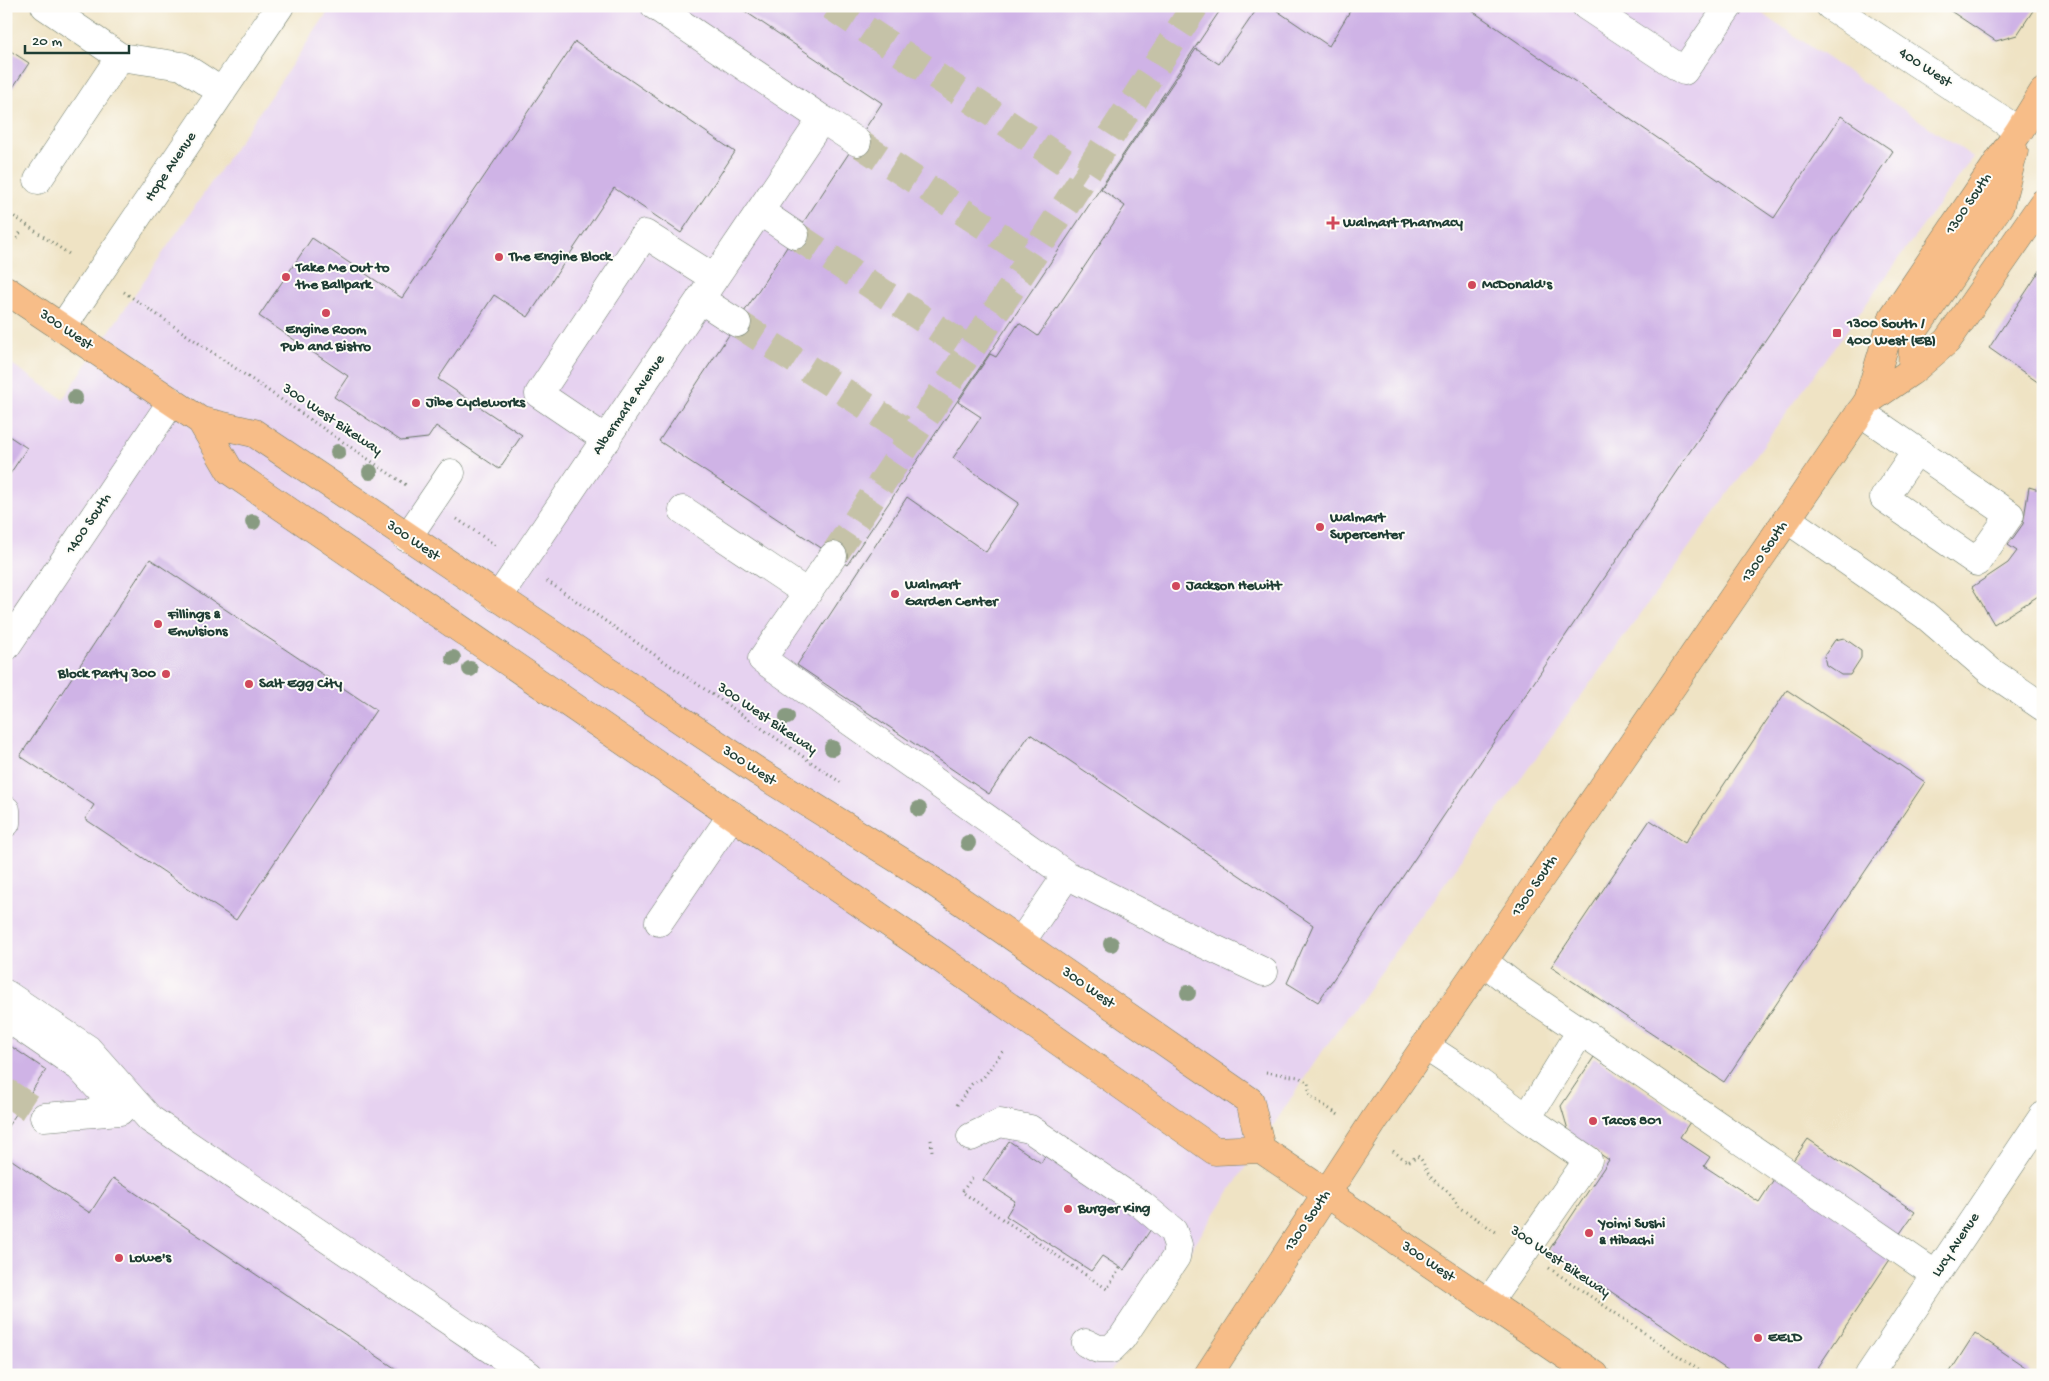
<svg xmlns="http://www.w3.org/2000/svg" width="2049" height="1381" font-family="'Gochi Hand',sans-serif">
  <rect width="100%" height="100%" fill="#fdfcf7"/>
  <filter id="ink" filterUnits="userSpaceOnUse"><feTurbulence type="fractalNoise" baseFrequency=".02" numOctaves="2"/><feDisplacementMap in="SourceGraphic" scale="10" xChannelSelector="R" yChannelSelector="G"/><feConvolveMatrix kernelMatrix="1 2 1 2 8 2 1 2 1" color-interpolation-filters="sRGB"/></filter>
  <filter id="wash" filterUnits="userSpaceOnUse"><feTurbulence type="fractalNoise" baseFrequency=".0096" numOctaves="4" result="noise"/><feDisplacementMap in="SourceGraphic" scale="20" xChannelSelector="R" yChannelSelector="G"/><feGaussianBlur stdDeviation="1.12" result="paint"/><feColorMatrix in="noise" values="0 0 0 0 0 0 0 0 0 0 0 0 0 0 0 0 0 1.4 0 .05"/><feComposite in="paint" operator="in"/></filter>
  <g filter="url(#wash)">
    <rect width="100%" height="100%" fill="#efe3c4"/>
    <path fill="#e6d2f0" d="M 332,6 L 1751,6 L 1973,157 L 1319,1056 L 1108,1375 L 6,1375 L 6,360 L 63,399 Z"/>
    <g id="blocks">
      <path fill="#cfb3e6" d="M 737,6 L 1223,6 L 847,565 L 659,441 L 882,103 Z
        M 1259,6 L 1270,6 L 1329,46 L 1353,6 L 1465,6 L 1774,218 L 1841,116 L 1893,151 L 1318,1002 L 1287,983 L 1313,925 L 1030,734 L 989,794 L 797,665 L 907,497 L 986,552 L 1019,503 L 953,458 L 981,417 L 958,402 L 990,354 L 996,357 L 1019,323 L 1038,336 L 1125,206 L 1101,189 L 1196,49 L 1219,64 Z
        M 1943,6 L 2036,6 L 2017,35 L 1996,41 Z
        M 575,42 L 735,152 L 681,233 L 614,188 L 528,317 L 494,295 L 438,379 L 522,435 L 499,469 L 436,426 L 428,438 L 401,441 L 334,397 L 348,376 L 259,316 L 312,238 L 402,298 Z
        M 6,48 L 29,63 L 10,92 L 13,93 L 6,103 Z
        M 2043,266 L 2043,377 L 2039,383 L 1989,348 Z
        M 6,434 L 27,448 L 6,480 Z
        M 2040,485 L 2043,485 L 2043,593 L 1994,624 L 1972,587 L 2008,563 L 2017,551 L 2008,545 L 2023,524 L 2029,487 L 2039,490 Z
        M 150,559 L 376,710 L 236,920 L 85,819 L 94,805 L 20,756 Z
        M 1844,638 L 1861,650 L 1861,658 L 1850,675 L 1841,675 L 1826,665 L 1824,656 L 1835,640 Z
        M 1787,690 L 1925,782 L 1724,1082 L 1551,967 L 1650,820 L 1685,843 Z
        M 6,1043 L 46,1070 L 6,1129 Z
        M 1594,1057 L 1690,1122 L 1680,1137 L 1710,1157 L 1704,1166 L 1759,1202 L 1778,1173 L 1895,1252 L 1813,1375 L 1735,1375 L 1549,1250 L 1609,1160 L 1569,1133 L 1561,1106 Z
        M 1808,1139 L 1915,1212 L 1894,1242 L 1787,1169 Z
        M 1009,1141 L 1041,1163 L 1045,1156 L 1153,1226 L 1124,1270 L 1102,1256 L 1091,1271 L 1006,1216 L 1015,1201 L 983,1180 Z
        M 6,1156 L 90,1213 L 113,1178 L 405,1375 L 6,1375 Z
        M 1975,1333 L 2031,1371 L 2028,1375 L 1948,1375 Z"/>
    </g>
  </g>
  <g filter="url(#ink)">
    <use href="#blocks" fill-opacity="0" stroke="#687766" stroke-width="1"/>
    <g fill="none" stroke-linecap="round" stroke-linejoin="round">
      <path stroke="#c5c2a7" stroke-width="28" stroke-dasharray="28 14" stroke-linecap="butt" d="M 831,6 L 1086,176
        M 857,142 L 1032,257
        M 795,235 L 970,350
        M 737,323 L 913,436
        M 833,556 L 1032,257 L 1195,6
        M 6,1092 L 44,1117"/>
      <g stroke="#687766" stroke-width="29">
        <path id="minor" d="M 45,6 L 120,57 L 182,66 L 222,92
          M 1586,6 L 1684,71 L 1729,6
          M 1830,6 L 2019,131
          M 822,119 L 857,142
          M 38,180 L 120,57
          M 761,212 L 795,235
          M 700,299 L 737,323
          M 62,328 L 280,6
          M 1860,412 L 2010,515 L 1977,562 L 1884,498 L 1916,451
          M 607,440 L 539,394 L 645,234 L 714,278
          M 683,510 L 807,593
          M 1787,519 L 1925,615 L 1990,671 L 2043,707
          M 407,538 L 451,473
          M 833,556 L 762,659 L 1067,875 L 1189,937 L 1264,972
          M 498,598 L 822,119 L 655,6
          M 6,647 L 172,401
          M 6,810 L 6,823
          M 659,922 L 732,815
          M 1021,942 L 1067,875
          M 1484,962 L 1520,990 L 1581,1031 L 1527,1118 L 1588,1160 L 1488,1303
          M 6,994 L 88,1049 L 150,1119 L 529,1375
          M 6,1017 L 79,1067 L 103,1093
          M 1581,1031 L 1936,1275
          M 1425,1046 L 1468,1074 L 1527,1118
          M 44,1117 L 120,1111
          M 971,1137 L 1000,1123 L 1030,1129 L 1142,1205 L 1173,1231 L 1178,1245 L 1176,1257 L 1122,1338 L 1111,1349 L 1098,1349 L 1086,1343
          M 1869,1375 L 2043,1116"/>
      </g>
      <g stroke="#687766" stroke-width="29">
        <path id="major" d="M 6,290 L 201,421 L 254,433 L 757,771 L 925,876 L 1250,1101 L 1261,1149
          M 1912,371 L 1913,332 L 2000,205 L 2014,151
          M 1868,401 L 1912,371 L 1947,341 L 2043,203
          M 201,421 L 230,471 L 924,947 L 1215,1151 L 1261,1149 L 1595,1375
          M 1208,1375 L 1375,1119 L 1868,401 L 1893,317 L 2019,131 L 2043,92"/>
      </g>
      <path stroke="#687766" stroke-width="3" stroke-dasharray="1 4" stroke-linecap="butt" d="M 6,211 L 72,256
        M 17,238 L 22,230
        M 124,292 L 406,485
        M 457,519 L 495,545
        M 547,581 L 843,784
        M 1266,1072 L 1299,1077 L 1308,1083 L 1310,1096 L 1340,1116
        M 957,1105 L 972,1084 L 983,1078 L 1003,1051
        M 931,1140 L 932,1151
        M 1393,1151 L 1408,1162 L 1417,1156 C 1425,1161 1424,1169 1430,1176 C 1439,1187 1453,1191 1457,1206 L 1499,1234
        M 972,1178 L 962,1192 L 1107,1289 L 1120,1268
        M 1549,1268 L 1706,1375"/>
      <use href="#minor" stroke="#fff" stroke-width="28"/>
      <use href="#major" stroke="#f7bd88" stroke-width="28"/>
    </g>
    <g fill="#889b81">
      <circle cx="75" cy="398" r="8"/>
      <circle cx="338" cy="452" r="8"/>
      <circle cx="370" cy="472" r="8"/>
      <circle cx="253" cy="522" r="8"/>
      <circle cx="453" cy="658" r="8"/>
      <circle cx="470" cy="669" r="8"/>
      <circle cx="787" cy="717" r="8"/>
      <circle cx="832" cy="748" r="8"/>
      <circle cx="919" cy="809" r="8"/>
      <circle cx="968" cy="843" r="8"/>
      <circle cx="1111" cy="944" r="8"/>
      <circle cx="1188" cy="993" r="8"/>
    </g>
  </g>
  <g fill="#d1495b" stroke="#fdfcf7" stroke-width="2">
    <path d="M1330.5 215.5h5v5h5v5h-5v5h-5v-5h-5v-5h5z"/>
    <circle cx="499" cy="257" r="5"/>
    <circle cx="286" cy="277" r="5"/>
    <circle cx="1472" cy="285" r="5"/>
    <circle cx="326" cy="313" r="5"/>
    <rect x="1832" y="328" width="10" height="10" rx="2.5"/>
    <circle cx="416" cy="403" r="5"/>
    <circle cx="1320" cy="527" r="5"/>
    <circle cx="1176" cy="586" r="5"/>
    <circle cx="895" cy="594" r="5"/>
    <circle cx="158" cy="624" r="5"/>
    <circle cx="166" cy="674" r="5"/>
    <circle cx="249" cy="684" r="5"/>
    <circle cx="1593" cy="1121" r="5"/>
    <circle cx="1068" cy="1209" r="5"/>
    <circle cx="1589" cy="1233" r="5"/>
    <circle cx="119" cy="1258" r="5"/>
    <circle cx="1758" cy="1338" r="5"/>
  </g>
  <g text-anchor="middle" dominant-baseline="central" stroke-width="4" stroke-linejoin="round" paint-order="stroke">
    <g font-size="15" fill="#1f3d34" stroke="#fdfcf7">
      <text transform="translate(1925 68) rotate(33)">400 West</text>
      <text transform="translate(171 167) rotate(-56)">Hope Avenue</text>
      <text transform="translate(1969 204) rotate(-56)">1300 South</text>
      <text transform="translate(66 330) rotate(34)">300 West</text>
      <text transform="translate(629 405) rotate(-56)">Albermarle Avenue</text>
      <text transform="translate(332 420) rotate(34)">300 West Bikeway</text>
      <text transform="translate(89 524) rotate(-56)">1400 South</text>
      <text transform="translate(413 541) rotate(34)">300 West</text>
      <text transform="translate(1765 552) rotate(-56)">1300 South</text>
      <text transform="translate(767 719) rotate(34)">300 West Bikeway</text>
      <text transform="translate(749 766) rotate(33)">300 West</text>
      <text transform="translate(1535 886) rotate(-56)">1300 South</text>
      <text transform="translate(1088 988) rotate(35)">300 West</text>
      <text transform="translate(1308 1221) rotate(-56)">1300 South</text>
      <text transform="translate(1956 1245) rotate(-56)">Lucy Avenue</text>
      <text transform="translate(1428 1262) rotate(34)">300 West</text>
      <text transform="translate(1560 1262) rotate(34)">300 West Bikeway</text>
    </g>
    <g font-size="15" font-weight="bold" fill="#1f3d34" stroke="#fdfcf7" text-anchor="start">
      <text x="1343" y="223">Walmart Pharmacy</text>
      <text x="509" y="257">The Engine Block</text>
      <text x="296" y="268">Take Me Out to<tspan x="296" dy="17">the Ballpark</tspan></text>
      <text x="1482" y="285">McDonald's</text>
      <text x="1847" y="324">1300 South /<tspan x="1847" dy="17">400 West (EB)</tspan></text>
      <text x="326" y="330" text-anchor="middle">Engine Room<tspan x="326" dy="17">Pub and Bistro</tspan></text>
      <text x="426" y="403">Jibe Cycleworks</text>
      <text x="1330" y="518">Walmart<tspan x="1330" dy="17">Supercenter</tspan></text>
      <text x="905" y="585">Walmart<tspan x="905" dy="17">Garden Center</tspan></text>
      <text x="1186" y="586">Jackson Hewitt</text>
      <text x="168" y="615">Fillings &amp;<tspan x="168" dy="17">Emulsions</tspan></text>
      <text x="156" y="674" text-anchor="end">Block Party 300</text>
      <text x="259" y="684">Salt Egg City</text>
      <text x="1603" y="1121">Tacos 801</text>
      <text x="1078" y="1209">Burger King</text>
      <text x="1599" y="1224">Yoimi Sushi<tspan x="1599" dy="17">&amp; Hibachi</tspan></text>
      <text x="129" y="1258">Lowe's</text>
      <text x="1768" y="1338">EELD</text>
    </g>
  </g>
  <rect width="2049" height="1381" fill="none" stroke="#fdfcf7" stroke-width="25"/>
  <path d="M25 45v8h104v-8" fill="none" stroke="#1f3d34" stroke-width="2.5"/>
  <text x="32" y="45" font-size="15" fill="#1f3d34" stroke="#fdfcf7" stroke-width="4" paint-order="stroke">20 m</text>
</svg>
